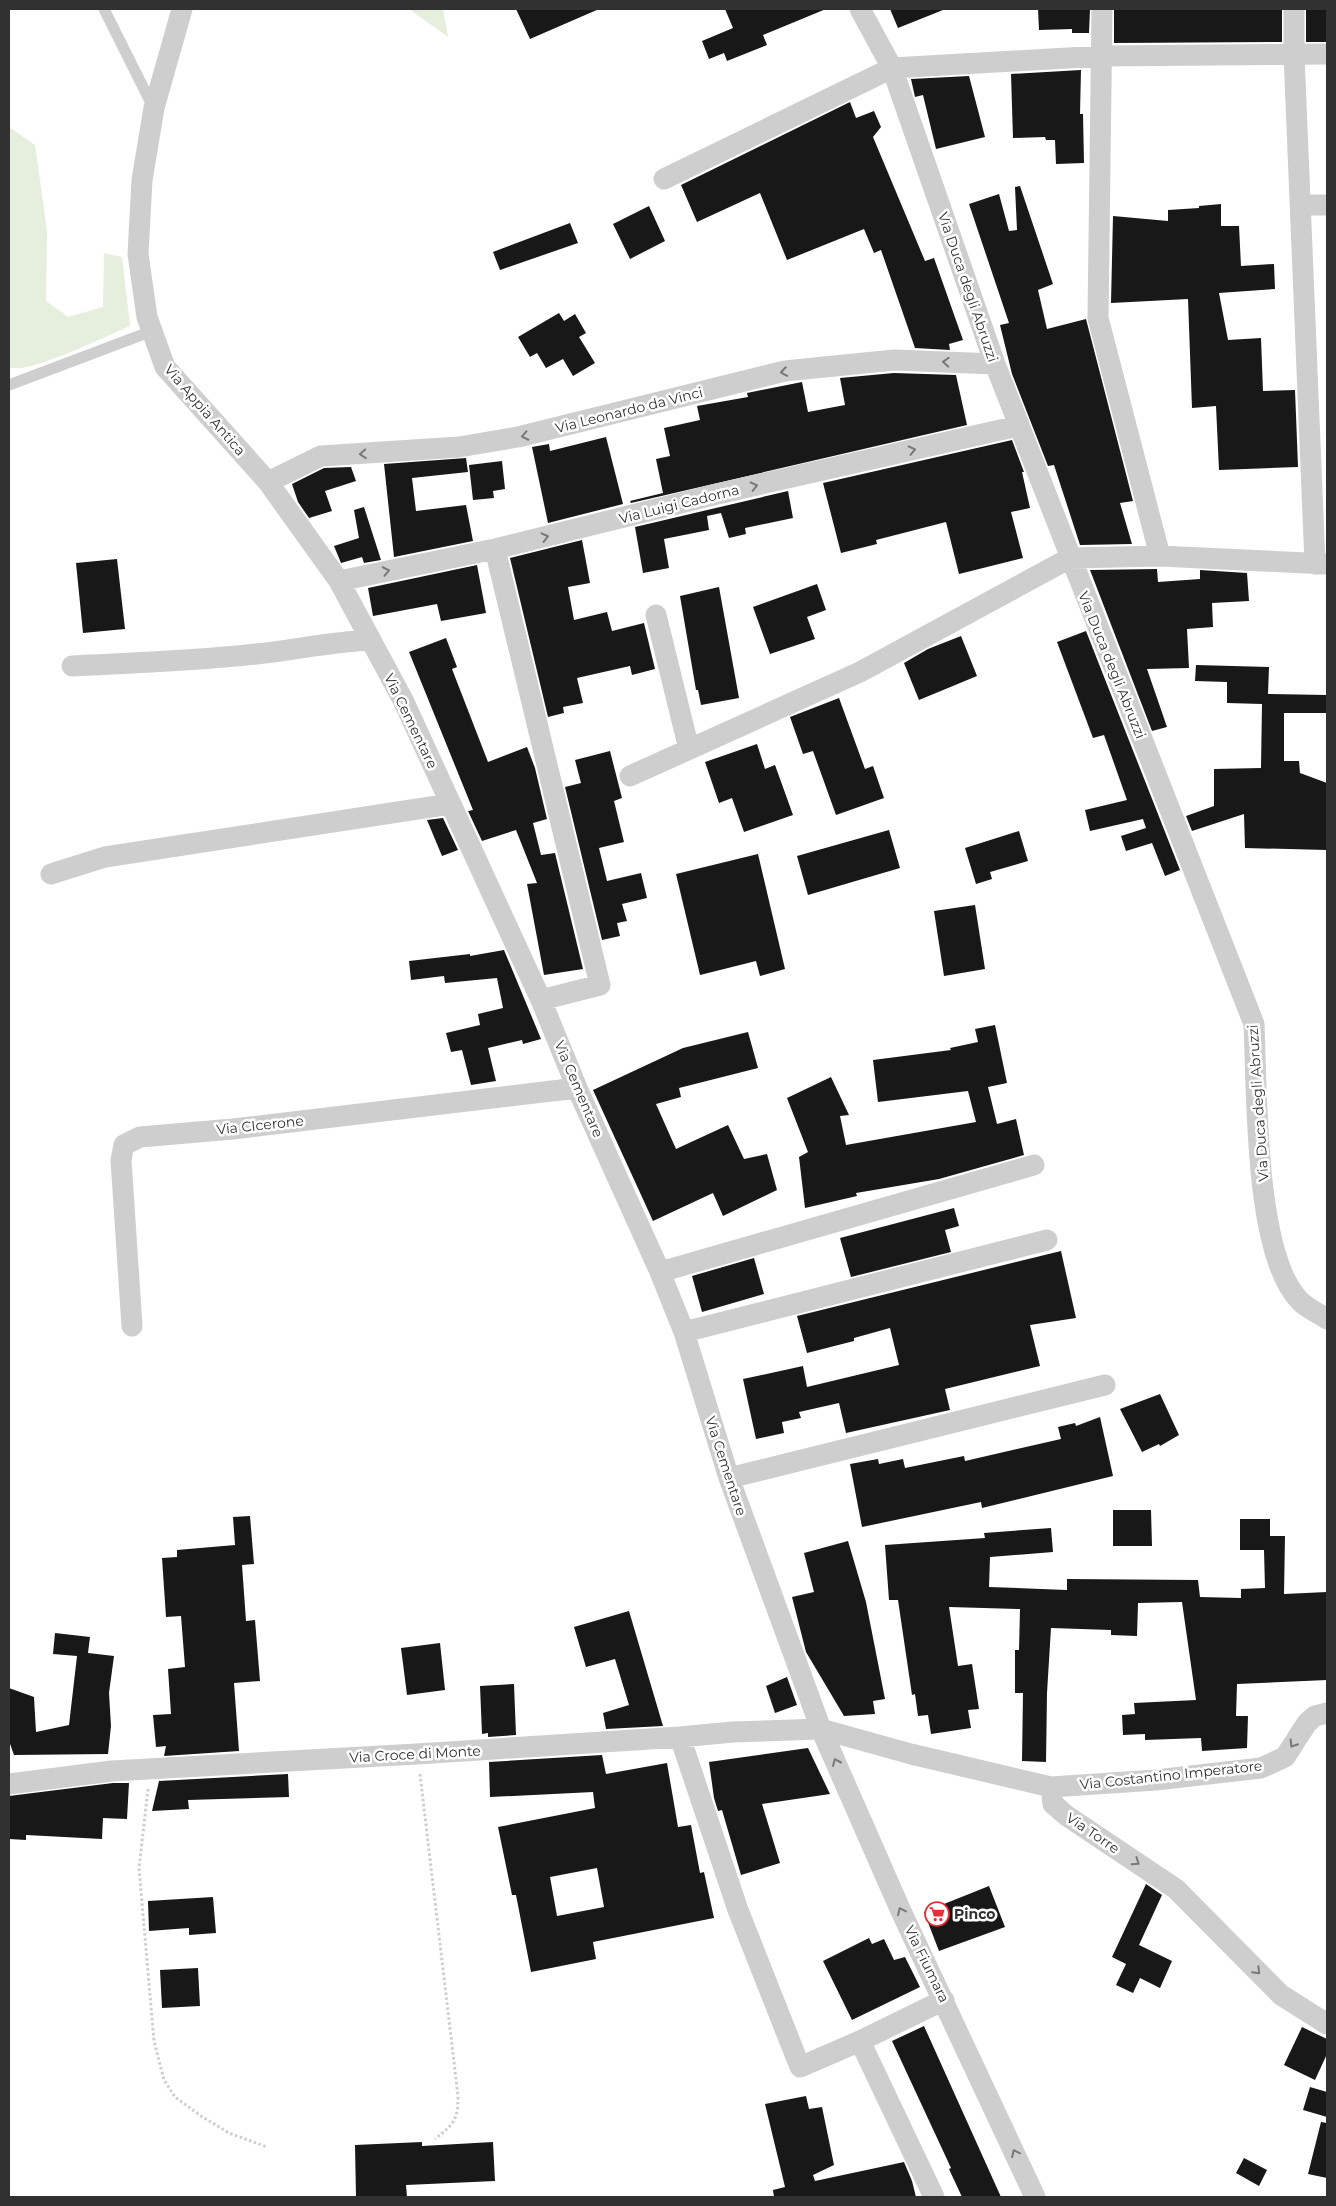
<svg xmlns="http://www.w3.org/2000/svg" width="1336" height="2206" font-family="Montserrat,sans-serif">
  <rect width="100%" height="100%" fill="#fff"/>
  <path fill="#e6eede" d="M 409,9 L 443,9 L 448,37 Z
    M 9,127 L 35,145 L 47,231 L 46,301 L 68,317 L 103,307 L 104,253 L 122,257 L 130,326 C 108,335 26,376 9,367 Z"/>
  <path fill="#181818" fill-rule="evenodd" d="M 516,9 L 599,9 L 530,39 Z
    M 725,9 L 826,9 L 763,35 L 767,45 L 727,61 L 724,53 L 709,59 L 702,41 L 733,28 Z
    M 890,9 L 943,9 L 943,10 L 898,28 Z
    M 1038,9 L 1090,9 L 1089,33 L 1072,33 L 1072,29 L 1039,30 Z
    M 1114,9 L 1282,9 L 1282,42 L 1114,43 Z
    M 1306,9 L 1327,9 L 1327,42 L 1306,42 Z
    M 1081,70 L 1080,114 L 1083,114 L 1084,163 L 1056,164 L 1055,140 L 1046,140 L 1045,137 L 1013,138 L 1011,74 Z
    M 969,76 L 985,137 L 936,149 L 923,95 L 915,97 L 911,79 Z
    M 850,102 L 856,118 L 874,111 L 881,127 L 873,137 L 925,261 L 934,258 L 963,340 L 949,344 L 950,350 L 915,348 L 881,250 L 874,253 L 864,229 L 787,260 L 760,193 L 697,222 L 681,185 Z
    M 1020,186 L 1053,284 L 1038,290 L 1047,329 L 1086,319 L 1133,501 L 1120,503 L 1132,544 L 1080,545 L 1054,465 L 1048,466 L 1012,374 L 1000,325 L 1009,323 L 969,204 L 999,194 L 1009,231 L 1017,230 L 1015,187 Z
    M 1221,204 L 1221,226 L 1239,226 L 1241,266 L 1274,264 L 1275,289 L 1219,293 L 1228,340 L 1261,338 L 1263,391 L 1295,390 L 1298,467 L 1219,470 L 1216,406 L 1192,408 L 1188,299 L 1111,303 L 1113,216 L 1168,221 L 1168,210 L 1199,208 L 1199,206 Z
    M 649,206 L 665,241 L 630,259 L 613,224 Z
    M 570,223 L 578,243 L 500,270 L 493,252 Z
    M 559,313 L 564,321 L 575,314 L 586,333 L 579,337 L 595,363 L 573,376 L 563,359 L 546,368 L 537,353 L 530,357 L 518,337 Z
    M 894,373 L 956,375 L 967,425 L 631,503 L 630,501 L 663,493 L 656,459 L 670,456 L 664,428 L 700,420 L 697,406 L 748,397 L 747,393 L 802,382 L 808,412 L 845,405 L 840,378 Z
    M 606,437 L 623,504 L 548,523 L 532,447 L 549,444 L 550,451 Z
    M 1012,440 L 1024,472 L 1022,472 L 1030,508 L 1011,512 L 1023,558 L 959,574 L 946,522 L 876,540 L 877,544 L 841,553 L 823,483 Z
    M 466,458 L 468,472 L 412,478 L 416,511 L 466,505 L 473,541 L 394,557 L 384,464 Z
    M 502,461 L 505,489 L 493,491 L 494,498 L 473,500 L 469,465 Z
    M 351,467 L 356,481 L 325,491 L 332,511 L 309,518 L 298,502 L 292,484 L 324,468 Z
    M 788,491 L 793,518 L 745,528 L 746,534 L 729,538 L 721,513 L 707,516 L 709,530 L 664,539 L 669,568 L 643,573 L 635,527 Z
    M 364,507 L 381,560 L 364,563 L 362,557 L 341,563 L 334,546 L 359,538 L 354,510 Z
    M 582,540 L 590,583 L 568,587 L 574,620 L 607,612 L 612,631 L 644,623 L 655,669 L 632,675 L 630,666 L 577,678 L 583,703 L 563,707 L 564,713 L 548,717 L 510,558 Z
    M 117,559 L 125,629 L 83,633 L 76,563 Z
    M 477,565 L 486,613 L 441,621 L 437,604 L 373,616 L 368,588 Z
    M 1157,569 L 1158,582 L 1200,579 L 1200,570 L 1247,573 L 1249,601 L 1212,603 L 1213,627 L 1187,629 L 1189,668 L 1147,669 L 1167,727 L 1152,731 L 1090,570 Z
    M 817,584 L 826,610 L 807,617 L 815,639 L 770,654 L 753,607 Z
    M 719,587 L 739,698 L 701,705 L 698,690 L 696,690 L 680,596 Z
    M 1086,631 L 1180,870 L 1165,876 L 1152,843 L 1126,851 L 1121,836 L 1146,828 L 1143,819 L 1090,831 L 1085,810 L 1127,800 L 1104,735 L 1093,738 L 1057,642 Z
    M 961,636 L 977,676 L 919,700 L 904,663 L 928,649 Z
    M 446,638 L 457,667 L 452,669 L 488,762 L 527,747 L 535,768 L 547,819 L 533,823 L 541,855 L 555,853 L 583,969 L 544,975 L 527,884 L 537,883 L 516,830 L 482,841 L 468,811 L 473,810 L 409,652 Z
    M 1196,665 L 1269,667 L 1268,694 L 1327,695 L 1327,713 L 1284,713 L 1284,761 L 1299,761 L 1300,773 L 1327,783 L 1327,850 L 1245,848 L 1244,814 L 1192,831 L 1186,816 L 1214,806 L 1214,769 L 1261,768 L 1262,704 L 1227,703 L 1227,682 L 1195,681 Z
    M 839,698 L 865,769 L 873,766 L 884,798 L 836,815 L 813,751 L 803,754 L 790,717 Z
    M 757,744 L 765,769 L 775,765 L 793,815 L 744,832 L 732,798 L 719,803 L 705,762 Z
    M 610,751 L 622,798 L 614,801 L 624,842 L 599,848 L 607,881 L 641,873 L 647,898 L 622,904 L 627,921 L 617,923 L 620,936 L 602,940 L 565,787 L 581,783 L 575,760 Z
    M 443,818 L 458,850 L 442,856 L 427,820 Z
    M 889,830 L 900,868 L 808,895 L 797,856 Z
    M 1019,831 L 1028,861 L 990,872 L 992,879 L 976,884 L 965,848 Z
    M 758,854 L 785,969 L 760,976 L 756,961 L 700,975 L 676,874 Z
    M 975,905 L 985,969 L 944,976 L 934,911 Z
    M 504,950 L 541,1039 L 523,1044 L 522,1040 L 488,1048 L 496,1081 L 471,1085 L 462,1050 L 451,1052 L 446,1033 L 480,1025 L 478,1014 L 503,1008 L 497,978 L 445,983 L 444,976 L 411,980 L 409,961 L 470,954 L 470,956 Z
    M 995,1025 L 1007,1083 L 988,1087 L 997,1124 L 1016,1119 L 1024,1155 L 939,1179 L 856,1193 L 857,1196 L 805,1208 L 799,1157 L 808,1152 L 787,1098 L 831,1077 L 849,1115 L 840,1116 L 846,1145 L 976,1122 L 968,1091 L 878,1102 L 873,1060 L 951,1050 L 950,1048 L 978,1042 L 975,1029 Z
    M 748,1032 L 758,1068 L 679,1088 L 681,1097 L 656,1104 L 676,1149 L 728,1125 L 744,1159 L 767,1154 L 777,1190 L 723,1216 L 713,1193 L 653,1221 L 593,1090 L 683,1048 Z
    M 954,1208 L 959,1226 L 945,1230 L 951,1252 L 851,1277 L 840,1238 Z
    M 1061,1251 L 1076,1318 L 1030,1325 L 1040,1366 L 945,1389 L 950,1410 L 846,1433 L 839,1403 L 799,1412 L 801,1418 L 782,1422 L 784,1433 L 756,1439 L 743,1379 L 803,1366 L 807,1387 L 899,1365 L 890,1328 L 854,1338 L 854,1341 L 807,1353 L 797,1316 Z
    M 754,1258 L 764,1294 L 702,1312 L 692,1276 Z
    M 1160,1394 L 1179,1435 L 1160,1446 L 1159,1444 L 1142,1452 L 1120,1409 Z
    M 1100,1417 L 1113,1476 L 982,1508 L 981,1502 L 862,1527 L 850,1464 L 878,1459 L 879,1464 L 903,1459 L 905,1468 L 964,1456 L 965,1461 L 1061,1439 L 1058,1427 L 1075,1423 L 1076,1426 Z
    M 1113,1510 L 1151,1510 L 1152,1546 L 1113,1546 Z
    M 250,1516 L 254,1564 L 242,1565 L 246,1621 L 255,1620 L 260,1681 L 234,1683 L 239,1751 L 164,1756 L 166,1746 L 156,1747 L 153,1715 L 171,1714 L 168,1669 L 185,1667 L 181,1616 L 166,1617 L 162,1558 L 177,1557 L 177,1550 L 235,1545 L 233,1517 Z
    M 1240,1519 L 1270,1519 L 1270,1536 L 1285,1536 L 1284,1594 L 1327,1592 L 1327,1680 L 1237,1684 L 1236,1716 L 1248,1716 L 1247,1748 L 1202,1751 L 1201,1738 L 1145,1740 L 1145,1734 L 1123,1735 L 1122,1715 L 1135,1714 L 1134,1703 L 1196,1700 L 1182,1602 L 1138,1603 L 1137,1636 L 1111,1635 L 1111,1630 L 1051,1628 L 1047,1693 L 1046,1762 L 1022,1761 L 1023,1693 L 1015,1693 L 1015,1650 L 1019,1650 L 1020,1609 L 949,1607 L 958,1666 L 972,1664 L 979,1709 L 968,1710 L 971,1728 L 931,1734 L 928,1715 L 918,1716 L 915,1694 L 912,1695 L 898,1600 L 889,1600 L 885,1545 L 985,1538 L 984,1533 L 1051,1528 L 1053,1552 L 990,1557 L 989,1587 L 1067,1590 L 1067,1579 L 1198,1580 L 1200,1597 L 1241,1598 L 1241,1589 L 1265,1588 L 1264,1550 L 1240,1550 Z
    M 848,1541 L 866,1602 L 885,1699 L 873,1701 L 875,1714 L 844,1716 L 806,1652 L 792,1597 L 814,1592 L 804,1553 Z
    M 629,1611 L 663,1726 L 606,1729 L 603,1713 L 629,1705 L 615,1659 L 586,1667 L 574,1627 Z
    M 55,1633 L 90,1637 L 88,1653 L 114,1656 L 109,1693 L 111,1726 L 108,1754 L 14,1755 L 9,1741 L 9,1688 L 34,1697 L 36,1732 L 69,1725 L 77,1656 L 53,1654 Z
    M 440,1643 L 445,1690 L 407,1695 L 401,1648 Z
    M 787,1677 L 797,1705 L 775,1713 L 766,1686 Z
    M 514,1684 L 516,1735 L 488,1737 L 488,1733 L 482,1734 L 480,1686 Z
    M 808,1748 L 830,1794 L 762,1804 L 780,1863 L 741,1875 L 722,1810 L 718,1811 L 714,1798 L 709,1762 Z
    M 602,1755 L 606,1774 L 667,1763 L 678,1827 L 691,1825 L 700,1873 L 704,1872 L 714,1918 L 593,1942 L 596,1959 L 531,1972 L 516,1895 L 512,1895 L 498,1827 L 595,1808 L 593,1792 L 490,1797 L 489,1762 ZM 597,1868 L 604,1907 L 557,1916 L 550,1877 Z
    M 288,1774 L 289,1797 L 188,1800 L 189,1809 L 152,1811 L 159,1781 Z
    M 113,1783 L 129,1783 L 127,1819 L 103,1818 L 102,1839 L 26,1835 L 26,1840 L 9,1839 L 9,1796 Z
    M 1146,1884 L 1162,1895 L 1139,1945 L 1172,1961 L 1160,1988 L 1140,1978 L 1133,1993 L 1116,1985 L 1126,1964 L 1112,1957 Z
    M 989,1886 L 1005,1927 L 939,1951 L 924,1912 Z
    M 213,1897 L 216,1933 L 189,1935 L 189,1928 L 149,1931 L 148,1901 Z
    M 869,1938 L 872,1944 L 884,1939 L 894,1960 L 905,1957 L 920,1987 L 852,2020 L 823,1961 Z
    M 198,1968 L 200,2006 L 162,2008 L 160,1970 Z
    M 924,2026 L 1001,2197 L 962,2197 L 949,2169 L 951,2168 L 892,2041 Z
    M 1302,2027 L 1327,2039 L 1327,2054 L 1315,2080 L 1284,2065 Z
    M 1310,2087 L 1327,2092 L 1327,2117 L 1303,2110 Z
    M 806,2096 L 809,2109 L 822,2107 L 834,2165 L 813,2175 L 815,2181 L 904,2162 L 912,2181 L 916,2197 L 774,2197 L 773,2190 L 785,2187 L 765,2104 Z
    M 1321,2122 L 1327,2123 L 1327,2178 L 1308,2174 Z
    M 422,2142 L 422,2146 L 493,2142 L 495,2181 L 406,2185 L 407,2197 L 356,2197 L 355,2145 Z
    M 1244,2158 L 1267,2170 L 1259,2186 L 1236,2173 Z"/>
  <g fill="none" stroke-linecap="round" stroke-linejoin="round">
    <path stroke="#cecece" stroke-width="3" stroke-dasharray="2.5 2.5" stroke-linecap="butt" d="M 420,1774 L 458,2096 C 458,2120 454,2124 435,2139
      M 148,1789 L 139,1868 L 154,2041 L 164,2080 L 175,2097 L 201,2116 L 229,2133 L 267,2147"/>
    <path stroke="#cecece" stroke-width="11" d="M 104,9 L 153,107
      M 9,385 L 152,331"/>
    <path stroke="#cecece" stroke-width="21" d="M 182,9 L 154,108 L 142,180 L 138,254 L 147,317 L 165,367 L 268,482 L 339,581 L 403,700 L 541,1000 L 577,1088 L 660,1272 L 684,1332 L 729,1478 L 821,1729 L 900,1909 L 1035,2197
      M 860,9 L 892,68 L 995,364 L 1254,1024 C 1257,1089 1254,1253 1299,1300 C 1306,1308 1318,1313 1327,1319
      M 1102,9 L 1098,318 L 1160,556
      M 1294,9 L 1294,54 L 1315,564
      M 664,179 L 892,68 L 1102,56 L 1327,54
      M 1302,205 L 1327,205
      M 268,482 L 321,456 L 459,447 L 518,437 L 785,371 L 894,360 L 995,364
      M 495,549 L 600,985 L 541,1000
      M 339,581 L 495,549 L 717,494 L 1018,426
      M 656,615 L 689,749
      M 72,666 C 133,663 195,661 256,654 C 294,650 330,642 370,640
      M 630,776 L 860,672 L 1070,558 L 1160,556 L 1327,564
      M 51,874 L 105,857 L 450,804
      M 660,1272 L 1034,1165
      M 132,1326 L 121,1160 L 124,1145 L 140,1137 L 233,1129 L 577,1088
      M 684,1332 L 1047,1240
      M 729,1478 L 1105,1385
      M 680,1737 L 738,1910 L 800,2067 L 860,2041 L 944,2000
      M 9,1784 L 112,1771 L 417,1754 L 680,1737 L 733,1732 L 821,1729 L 911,1754 L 1051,1787 L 1156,1780 L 1261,1768 L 1285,1757 L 1307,1723 L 1315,1716 L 1327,1713
      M 1051,1787 L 1053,1804 L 1067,1816 L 1176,1889 L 1281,1995 L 1327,2024
      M 860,2041 L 934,2197"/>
  </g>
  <defs><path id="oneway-chevron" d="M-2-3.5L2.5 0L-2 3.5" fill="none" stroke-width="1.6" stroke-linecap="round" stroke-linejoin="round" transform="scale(1.25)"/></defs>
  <g stroke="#787878">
    <use href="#oneway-chevron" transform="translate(946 362) rotate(-177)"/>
    <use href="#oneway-chevron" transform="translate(784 372) rotate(170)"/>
    <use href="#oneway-chevron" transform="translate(525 436) rotate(168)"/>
    <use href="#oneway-chevron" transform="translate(912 450) rotate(-13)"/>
    <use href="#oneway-chevron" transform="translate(363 454) rotate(176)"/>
    <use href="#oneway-chevron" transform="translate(754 486) rotate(-13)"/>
    <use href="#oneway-chevron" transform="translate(545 537) rotate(-14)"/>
    <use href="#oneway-chevron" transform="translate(386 571) rotate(-12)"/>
    <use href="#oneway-chevron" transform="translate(1293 1744) rotate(123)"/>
    <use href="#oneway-chevron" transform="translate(836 1762) rotate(-114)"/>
    <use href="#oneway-chevron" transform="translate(1136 1862) rotate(34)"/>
    <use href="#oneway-chevron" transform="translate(901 1911) rotate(-115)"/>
    <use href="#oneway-chevron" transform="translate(1257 1971) rotate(45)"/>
    <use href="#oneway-chevron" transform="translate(1015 2153) rotate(-115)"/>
  </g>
  <defs>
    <g id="supermarket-ring" transform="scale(1.25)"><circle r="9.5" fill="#fff" stroke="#ee2c35" stroke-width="1.5"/><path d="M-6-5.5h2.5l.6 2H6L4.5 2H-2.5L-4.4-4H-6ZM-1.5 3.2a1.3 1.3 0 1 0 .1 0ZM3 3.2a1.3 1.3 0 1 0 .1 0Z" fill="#ee2c35"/></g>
  </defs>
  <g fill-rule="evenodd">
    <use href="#supermarket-ring" x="937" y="1914"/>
  </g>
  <g text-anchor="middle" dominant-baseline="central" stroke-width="5" stroke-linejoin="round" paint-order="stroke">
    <g font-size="14" fill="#313131" stroke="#fff">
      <text transform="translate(968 287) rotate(71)">Via Duca degli Abruzzi</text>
      <text transform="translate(205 410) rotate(49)">Via Appia Antica</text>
      <text transform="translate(629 410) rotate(-14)">Via Leonardo da Vinci</text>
      <text transform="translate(679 504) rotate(-14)">Via Luigi Cadorna</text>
      <text transform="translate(1112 665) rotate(68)">Via Duca degli Abruzzi</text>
      <text transform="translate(411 721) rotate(64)">Via Cementare</text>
      <text transform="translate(579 1089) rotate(67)">Via Cementare</text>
      <text transform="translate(1258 1103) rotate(-94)">Via Duca degli Abruzzi</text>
      <text transform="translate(260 1125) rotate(-6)">Via CIcerone</text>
      <text transform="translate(726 1466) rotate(72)">Via Cementare</text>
      <text transform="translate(415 1754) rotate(-3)">Via Croce di Monte</text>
      <text transform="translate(1171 1775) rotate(-6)">Via Costantino Imperatore</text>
      <text transform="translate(1093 1833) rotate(34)">Via Torre</text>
      <text transform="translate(927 1964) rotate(64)">Via Fiumara</text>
    </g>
    <g font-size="14" font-weight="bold" fill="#313131" stroke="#fff" text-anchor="start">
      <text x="954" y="1914">Pinco</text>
    </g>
  </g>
  <rect width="1336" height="2206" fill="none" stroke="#313131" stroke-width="20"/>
</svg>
